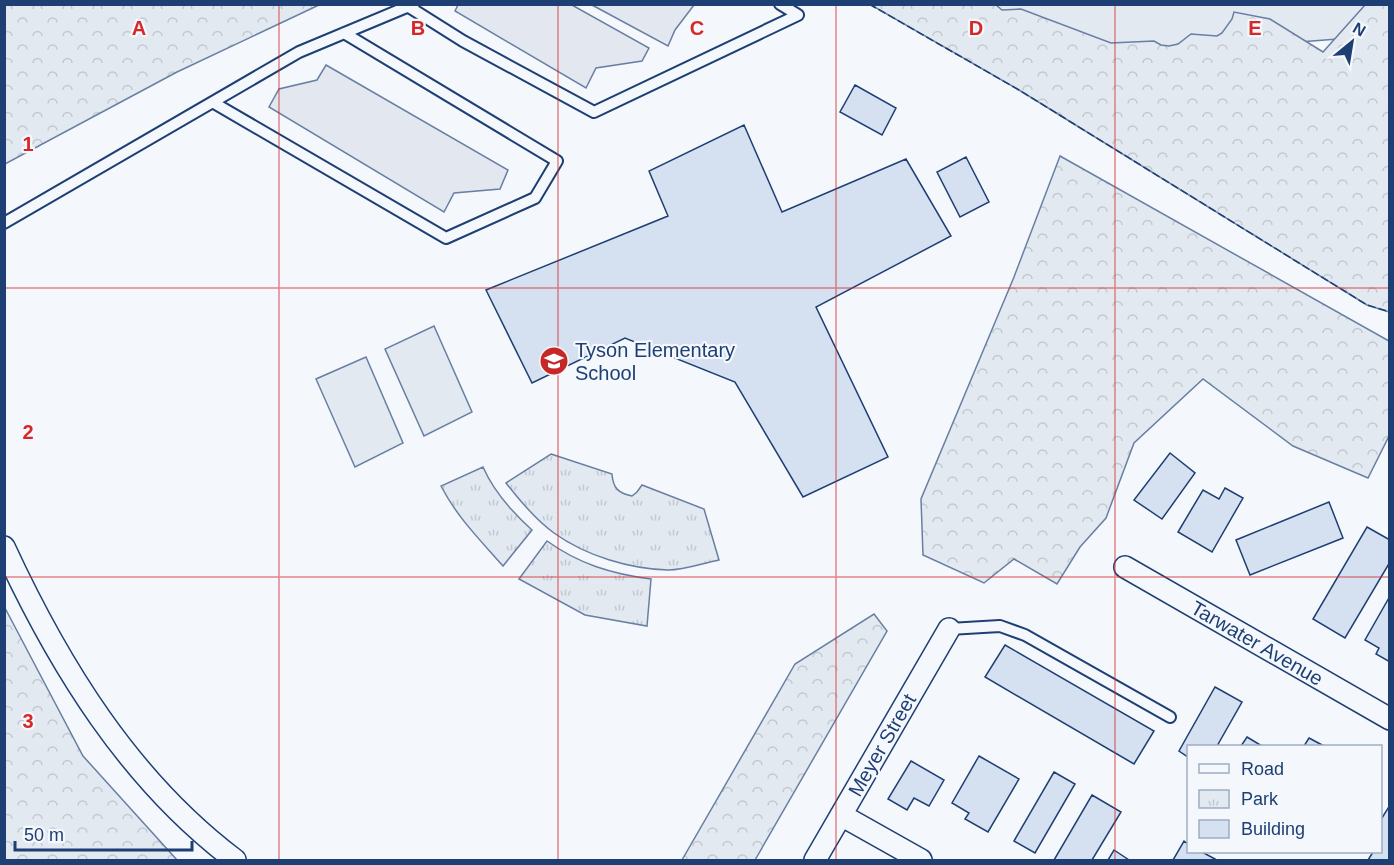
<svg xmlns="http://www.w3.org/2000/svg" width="1394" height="865" font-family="Arial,sans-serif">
  <defs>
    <pattern id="forest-crowns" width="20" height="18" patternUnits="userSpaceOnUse" patternTransform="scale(1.5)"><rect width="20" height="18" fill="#e3e9f0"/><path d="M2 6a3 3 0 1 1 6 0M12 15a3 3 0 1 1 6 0" fill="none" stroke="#c2c9d1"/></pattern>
    <pattern id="park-tufts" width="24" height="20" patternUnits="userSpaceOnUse" patternTransform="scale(1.5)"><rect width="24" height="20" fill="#e3e9f0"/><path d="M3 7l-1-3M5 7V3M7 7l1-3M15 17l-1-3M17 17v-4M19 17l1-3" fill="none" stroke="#c2c9d1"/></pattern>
  </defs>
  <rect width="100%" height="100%" fill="#f4f7fb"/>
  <path fill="#e3e9f0" stroke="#687fa3" stroke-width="1.5" d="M 972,5 L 1389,5 L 1389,35 L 1078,59 Z
    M 434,326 L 472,412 L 424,436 L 385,349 Z
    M 366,357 L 403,443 L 355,467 L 316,379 Z"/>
  <path fill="url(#forest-crowns)" stroke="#687fa3" stroke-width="1.5" d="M 5,4 L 319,4 L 319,5 L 177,72 L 5,164 Z
    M 871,5 L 996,5 L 1002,10 L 1021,9 L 1111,43 L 1154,41 L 1161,45 L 1169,46 L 1178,44 L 1191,34 L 1217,36 L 1222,33 L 1232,19 L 1234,12 L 1270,19 L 1323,52 L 1365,5 L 1389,5 L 1389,312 L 1367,305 L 1019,90 Z
    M 1060,156 L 1389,341 L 1389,436 L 1368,478 L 1293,446 L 1203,379 L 1134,443 L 1106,518 L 1080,547 L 1057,584 L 1014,559 L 984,583 L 923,555 L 921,499 L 1014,277 Z
    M 5,608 L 83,756 L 177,860 L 5,860 Z
    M 874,614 L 887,631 L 755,860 L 682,860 L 795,664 Z"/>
  <path fill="url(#park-tufts)" stroke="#687fa3" stroke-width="1.5" d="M 551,454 L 612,474 C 613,488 618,493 632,496 L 637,492 L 642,485 L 704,509 L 719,560 C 703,563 685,570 668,570 C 630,569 586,556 554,533 C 536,520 520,501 506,483 Z
    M 483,467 C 494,492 512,512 532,530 L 503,566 C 480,540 457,517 441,486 Z
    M 547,541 C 579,564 612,574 651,579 L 647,626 L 585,615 L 519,579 Z"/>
  <path fill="#e3e8f0" stroke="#687fa3" stroke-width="1.5" d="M 458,5 L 572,5 L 649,48 L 642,61 L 596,68 L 586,88 L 455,11 Z
    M 592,5 L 694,5 L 675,30 L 668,46 Z
    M 326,65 L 508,170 L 500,189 L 454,193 L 444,212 L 269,107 L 279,89 L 317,80 Z"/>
  <path fill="#d5e0f0" stroke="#1d3f73" stroke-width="1.5" d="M 855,85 L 896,108 L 882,135 L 840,112 Z
    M 744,125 L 782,212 L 906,159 L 951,236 L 816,307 L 888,457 L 803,497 L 735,382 L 625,338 L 532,383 L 486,290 L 668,216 L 649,171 Z
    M 966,157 L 989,202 L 960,217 L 937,172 Z
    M 1170,453 L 1195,473 L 1162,519 L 1134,500 Z
    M 1225,488 L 1243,498 L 1212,552 L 1178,532 L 1203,490 L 1219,499 Z
    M 1329,502 L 1343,538 L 1250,575 L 1236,540 Z
    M 1367,527 L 1390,540 L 1390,562 L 1345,638 L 1313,619 Z
    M 1390,596 L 1390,662 L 1376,654 L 1379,648 L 1365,640 Z
    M 1005,645 L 1154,731 L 1134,764 L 985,677 Z
    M 1215,687 L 1242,702 L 1217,746 L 1188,746 L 1188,757 L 1179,751 Z
    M 1247,737 L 1262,746 L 1241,746 Z
    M 1309,738 L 1324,746 L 1304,746 Z
    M 979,756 L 1019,779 L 988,832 L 965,819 L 969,813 L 952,803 Z
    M 911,761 L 944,780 L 929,806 L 914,798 L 907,810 L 888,799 Z
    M 1054,772 L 1075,784 L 1035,853 L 1014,841 Z
    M 1092,795 L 1121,812 L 1092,860 L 1054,860 Z
    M 1390,805 L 1390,860 L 1368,860 L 1373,852 L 1380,852 L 1380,821 Z
    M 1184,841 L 1188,844 L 1188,852 L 1202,852 L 1215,859 L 1214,860 L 1173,860 Z
    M 1114,850 L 1129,860 L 1108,860 Z"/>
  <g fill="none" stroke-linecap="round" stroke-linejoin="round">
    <g stroke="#1d3f73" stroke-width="14">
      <path id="service" d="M 409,7 L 463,41 L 594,112 L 798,15 L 780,4
        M 214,103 L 446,238 L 535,198 L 557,161 L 344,33
        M 4,223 L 299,52 L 414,4
        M 949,629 L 1000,626 L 1025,635 L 1170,717"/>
    </g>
    <g stroke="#1d3f73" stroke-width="24">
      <path id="minor" d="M 4,547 C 59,666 129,780 235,860
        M 1125,567 L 1390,719
        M 841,815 L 921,860
        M 815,860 L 949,629"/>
    </g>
    <use href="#service" stroke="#f4f7fb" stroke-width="10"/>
    <use href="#minor" stroke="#f4f7fb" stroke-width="21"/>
    <path stroke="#1d3f73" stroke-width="1.5" stroke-dasharray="8 3" stroke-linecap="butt" d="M 869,4 L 1019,90 L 1367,305 L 1390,312"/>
  </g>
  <path fill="none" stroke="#d62828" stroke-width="1.5" stroke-opacity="0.55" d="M 279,4 L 279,860M 558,4 L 558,860M 836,4 L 836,860M 1115,4 L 1115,860M 4,288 L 1390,288M 4,577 L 1390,577"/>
  <defs>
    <g id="school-disc" transform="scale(1.5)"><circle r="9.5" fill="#c62828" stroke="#f4f7fb"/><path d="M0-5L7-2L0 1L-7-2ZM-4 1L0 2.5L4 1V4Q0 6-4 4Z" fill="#fff"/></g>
  </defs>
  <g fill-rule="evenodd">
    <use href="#school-disc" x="554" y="361"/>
  </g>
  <g text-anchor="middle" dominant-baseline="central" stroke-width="4.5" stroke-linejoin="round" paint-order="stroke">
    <g font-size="20" fill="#1d3f73" stroke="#f4f7fb" text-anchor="start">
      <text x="575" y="350">Tyson Elementary<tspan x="575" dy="23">School</tspan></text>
    </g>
    <g font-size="20" fill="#1d3f73" stroke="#f4f7fb">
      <text transform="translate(1257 643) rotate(30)">Tarwater Avenue</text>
      <text transform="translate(882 745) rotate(-60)">Meyer Street</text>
    </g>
  </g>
  <g font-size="20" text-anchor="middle" font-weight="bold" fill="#d62828" stroke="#f4f7fb" stroke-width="4.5" stroke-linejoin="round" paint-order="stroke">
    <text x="139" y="35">A</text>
    <text x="418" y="35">B</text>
    <text x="697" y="35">C</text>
    <text x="976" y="35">D</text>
    <text x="1255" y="35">E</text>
    <text x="28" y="151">1</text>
    <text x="28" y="439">2</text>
    <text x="28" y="728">3</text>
  </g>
  <rect width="1394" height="865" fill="none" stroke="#1d3f73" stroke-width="12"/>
  <rect x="1187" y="745" width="195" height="108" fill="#f4f7fb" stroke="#9eadc5" stroke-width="1.5"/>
  <rect x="1199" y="764" width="30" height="9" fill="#f4f7fb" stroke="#9eadc5" stroke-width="1.5"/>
  <text x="1241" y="775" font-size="18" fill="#1d3f73">Road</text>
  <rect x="1199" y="790" width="30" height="18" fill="url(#park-tufts)" stroke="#9eadc5" stroke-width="1.5"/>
  <text x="1241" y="805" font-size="18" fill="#1d3f73">Park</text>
  <rect x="1199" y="820" width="30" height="18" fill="#d5e0f0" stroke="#9eadc5" stroke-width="1.5"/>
  <text x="1241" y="835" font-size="18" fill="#1d3f73">Building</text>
  <g transform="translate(1352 42) rotate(30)" stroke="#f4f7fb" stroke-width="4.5" paint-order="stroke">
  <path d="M0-4.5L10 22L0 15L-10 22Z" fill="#1d3f73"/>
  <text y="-9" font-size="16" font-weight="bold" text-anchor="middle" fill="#1d3f73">N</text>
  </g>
  <path d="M15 841v9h177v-9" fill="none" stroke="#1d3f73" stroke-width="3"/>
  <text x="24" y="841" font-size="18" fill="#1d3f73" stroke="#f4f7fb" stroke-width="4.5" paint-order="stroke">50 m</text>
</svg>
